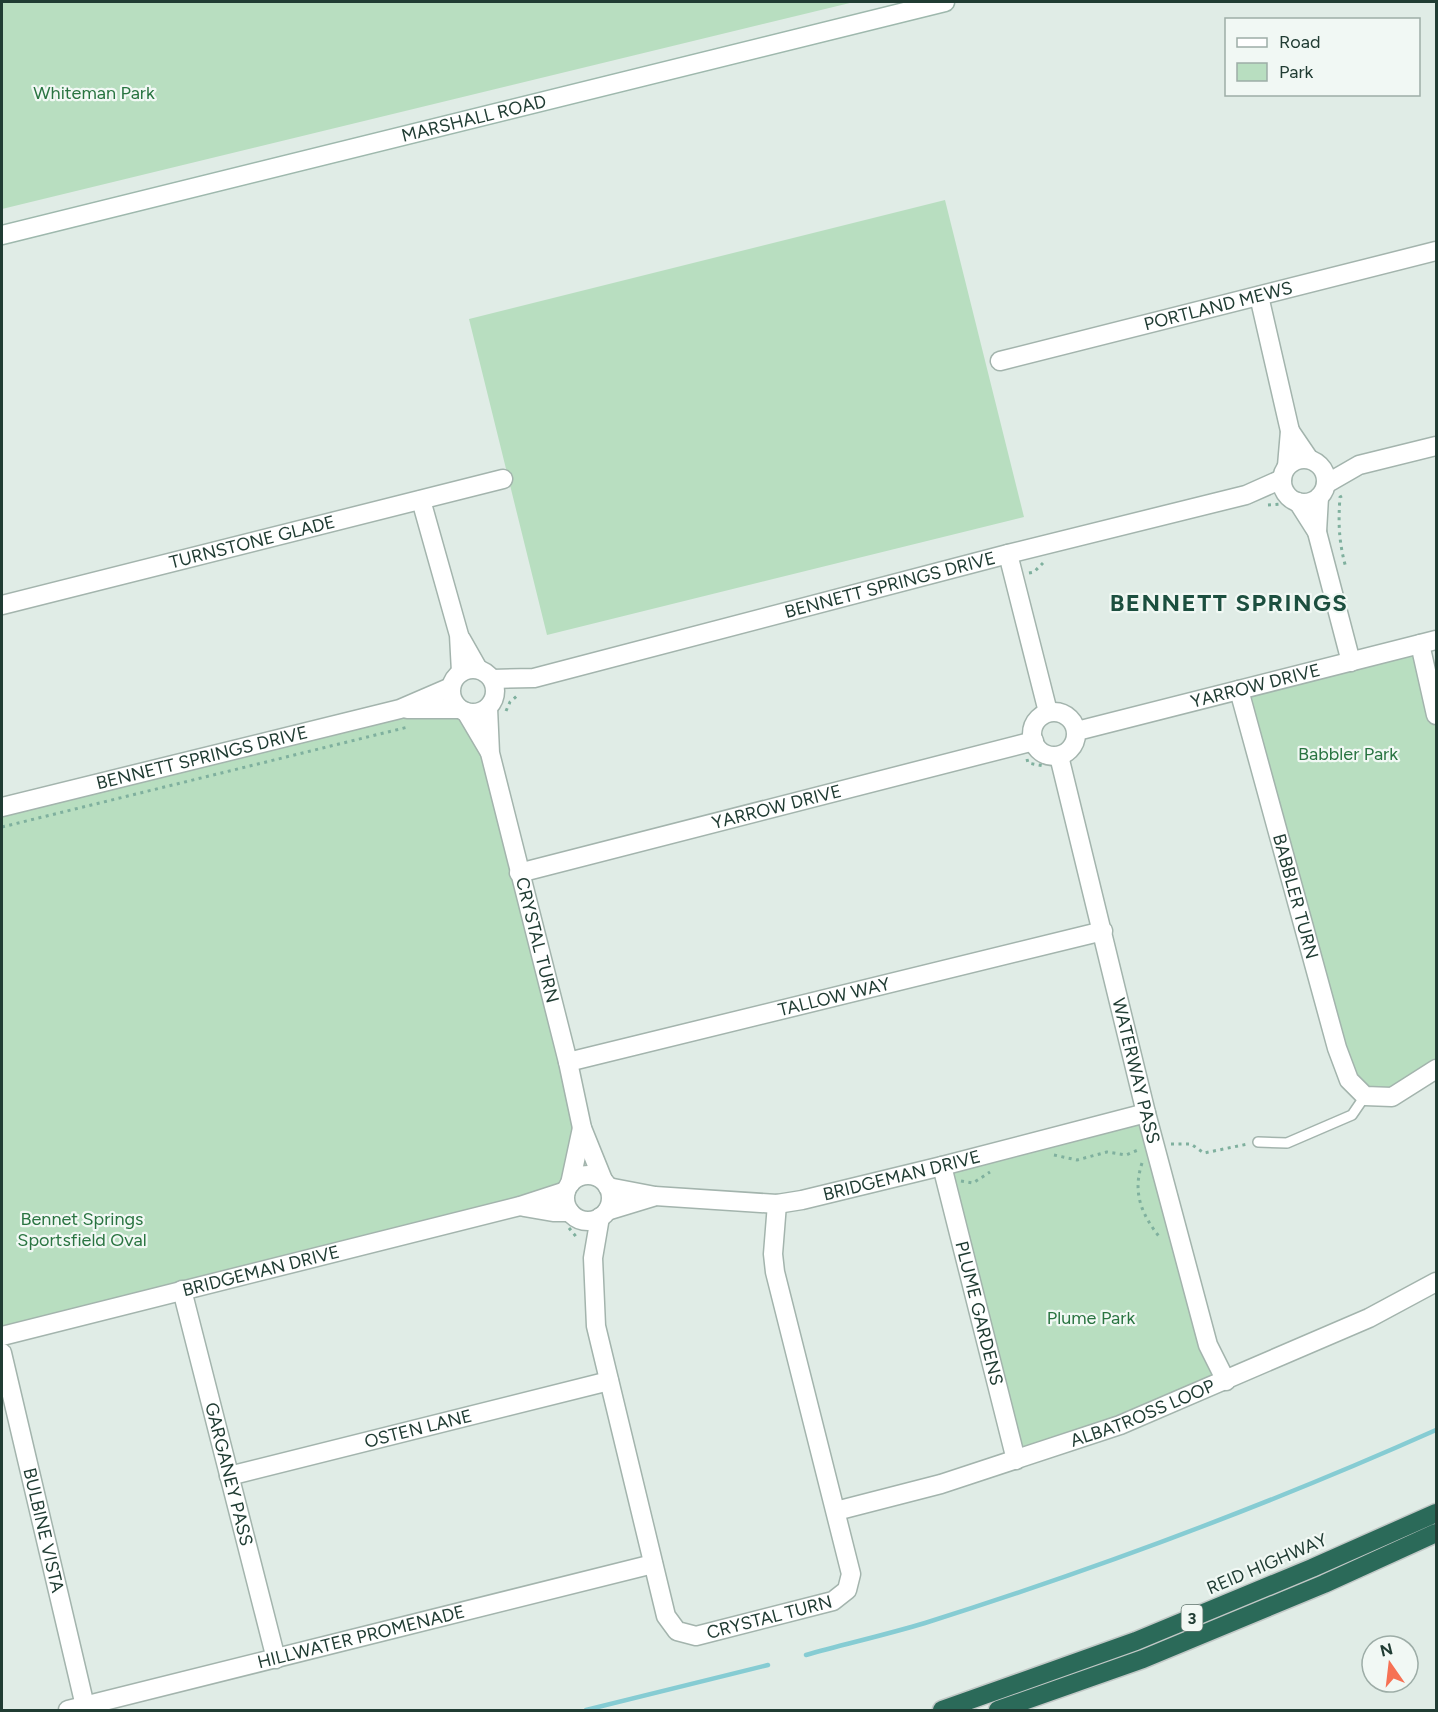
<svg xmlns="http://www.w3.org/2000/svg" width="1438" height="1712" font-family="Figtree,sans-serif">
  <rect width="100%" height="100%" fill="#e0ece6"/>
  <path fill="#b8dec0" d="M 2,2 L 854,2 L 2,209 Z
    M 945,200 L 1024,517 L 547,635 L 469,319 Z
    M 1420,644 L 1436,715 L 1436,1069 L 1392,1097 L 1349,1080 L 1239,690 Z
    M 400,709 L 460,709 L 490,753 L 582,1128 L 570,1184 L 2,1336 L 2,807 Z
    M 1146,1113 L 1226,1381 L 1016,1460 L 942,1166 Z"/>
  <g fill="none" stroke-linecap="round" stroke-linejoin="round">
    <path stroke="#86ccd3" stroke-width="4.5" d="M 806,1655 C 845,1644 885,1635 925,1623 C 1099,1568 1270,1504 1436,1430
      M 586,1710 L 768,1665"/>
    <g stroke="#a3b4ad" stroke-width="12">
      <path id="service" d="M 1258,1142 L 1287,1143 L 1352,1115 L 1365,1096"/>
    </g>
    <g stroke="#a3b4ad" stroke-width="21">
      <g id="minor">
        <path d="M 1259,296 L 1290,431 L 1287,466"/>
        <path id="s1" d="M 1000,361 L 1436,251"/>
        <path d="M 1290,431 L 1309,459"/>
        <path d="M 421,500 L 459,635 L 461,672"/>
        <path d="M 1298,502 L 1317,532 L 1351,662"/>
        <path d="M 1317,532 L 1319,497"/>
        <path d="M 1008,554 L 1048,712"/>
        <path id="s2" d="M 2,605 L 503,479"/>
        <path d="M 461,639 L 478,669"/>
        <path d="M 1420,644 L 1436,715"/>
        <path id="s3" d="M 1239,690 L 1337,1048 L 1349,1080 L 1365,1096 L 1392,1097 L 1436,1069"/>
        <path id="s4" d="M 488,708 L 490,753 L 568,1062 L 582,1128 L 603,1180"/>
        <circle cx="1054" cy="734" r="22"/>
        <path d="M 466,712 L 489,751"/>
        <path id="s5" d="M 1077,731 L 1436,640"/>
        <path id="s6" d="M 1059,756 L 1146,1113 L 1208,1345 L 1226,1381"/>
        <path id="s7" d="M 519,873 L 1034,741"/>
        <path id="s8" d="M 568,1062 L 1103,931"/>
        <path id="s9" d="M 942,1166 L 1016,1460"/>
        <circle cx="588" cy="1198" r="23"/>
        <path d="M 570,1184 L 582,1128"/>
        <path id="s10" d="M 608,1187 L 655,1196 L 777,1204 L 802,1200 L 942,1166 L 1146,1113"/>
        <path d="M 524,1207 L 553,1212 L 570,1212"/>
        <path d="M 607,1211 L 653,1197"/>
        <path id="s11" d="M 600,1217 L 593,1258 L 596,1326 L 666,1616 L 677,1631 L 696,1636 L 833,1601 L 847,1590 L 851,1574 L 775,1272 L 773,1254 L 777,1204"/>
        <path id="s12" d="M 182,1290 L 276,1659"/>
        <path id="s13" d="M 2,1336 L 520,1206 L 566,1191"/>
        <path id="s14" d="M 2,1353 L 85,1706"/>
        <path id="s15" d="M 229,1476 L 609,1381"/>
        <path id="s16" d="M 836,1511 L 941,1484 L 1120,1425 L 1369,1318 L 1436,1282"/>
        <path id="s17" d="M 68,1710 L 653,1564"/>
      </g>
    </g>
    <g stroke="#a3b4ad" stroke-width="21">
      <g id="tertiary">
        <circle cx="1304" cy="481" r="22"/>
        <path d="M 1326,484 L 1359,465 L 1436,446"/>
        <circle cx="473" cy="691" r="22"/>
        <path id="s18" d="M 492,679 L 534,678 L 1008,554 L 1246,495 L 1282,479"/>
        <path d="M 407,709 L 460,709"/>
        <path id="s19" d="M 2,807 L 400,709 L 451,687"/>
      </g>
    </g>
    <g stroke="#9eb8ad" stroke-width="21">
      <g id="secondary">
        <path id="s20" d="M 2,235 L 945,2"/>
      </g>
    </g>
    <g stroke="#c1c8c6" stroke-width="21">
      <path id="motorway" d="M 942,1710 L 1136,1641 L 1312,1568 L 1436,1513
        M 998,1710 L 1143,1659 L 1324,1584 L 1436,1533"/>
    </g>
    <path stroke="#7fb09e" stroke-width="3" stroke-dasharray="3 4.5" stroke-linecap="butt" d="M 1342,496 L 1340,497 C 1338,524 1339,543 1346,568
      M 1268,505 L 1282,504
      M 1029,573 L 1034,572 L 1043,563
      M 506,711 L 510,702 L 518,695
      M 1027,759 L 1028,763 L 1044,766
      M 2,827 L 408,727
      M 1171,1144 L 1191,1144 L 1204,1153 L 1248,1144
      M 1054,1155 L 1077,1160 L 1107,1152 L 1126,1155 L 1138,1150
      M 1142,1163 C 1132,1194 1142,1215 1161,1239
      M 961,1181 L 973,1183 L 990,1172
      M 569,1228 L 578,1239"/>
    <use href="#service" stroke="#fff" stroke-width="9"/>
    <use href="#minor" stroke="#fff" stroke-width="18"/>
    <use href="#tertiary" stroke="#fff" stroke-width="18"/>
    <use href="#secondary" stroke="#fff" stroke-width="18"/>
    <use href="#motorway" stroke="#2b6a59" stroke-width="18"/>
  </g>
  <g text-anchor="middle" dominant-baseline="central" stroke-width="4.5" stroke-linejoin="round" paint-order="stroke">
    <rect fill="#f1f8f4" stroke="#5f746d" stroke-width="1.5" x="1181.5" y="1605" width="21" height="26" rx="4.5"/>
    <g font-size="16" font-weight="bold" fill="#203c33">
      <text x="1192" y="1618">3</text>
    </g>
    <g font-size="18" fill="#297441" stroke="#f1f8f4">
      <text x="94" y="93">Whiteman Park</text>
      <text x="1348" y="754">Babbler Park</text>
      <text x="82" y="1219">Bennet Springs<tspan x="82" dy="21">Sportsfield Oval</tspan></text>
      <text x="1091" y="1318">Plume Park</text>
    </g>
    <g font-size="18" fill="#203c33" stroke="#f1f8f4">
      <text stroke="none"><textPath href="#s20" startOffset="486">MARSHALL ROAD</textPath></text>
      <text stroke="none"><textPath href="#s1" startOffset="225">PORTLAND MEWS</textPath></text>
      <text stroke="none"><textPath href="#s2" startOffset="258">TURNSTONE GLADE</textPath></text>
      <text stroke="none"><textPath href="#s18" startOffset="410">BENNETT SPRINGS DRIVE</textPath></text>
      <text stroke="none"><textPath href="#s5" startOffset="184">YARROW DRIVE</textPath></text>
      <text stroke="none"><textPath href="#s19" startOffset="206">BENNETT SPRINGS DRIVE</textPath></text>
      <text stroke="none"><textPath href="#s7" startOffset="266">YARROW DRIVE</textPath></text>
      <text stroke="none"><textPath href="#s3" startOffset="214">BABBLER TURN</textPath></text>
      <text stroke="none"><textPath href="#s4" startOffset="238">CRYSTAL TURN</textPath></text>
      <text stroke="none"><textPath href="#s8" startOffset="274">TALLOW WAY</textPath></text>
      <text stroke="none"><textPath href="#s6" startOffset="324">WATERWAY PASS</textPath></text>
      <text stroke="none"><textPath href="#s10" startOffset="298">BRIDGEMAN DRIVE</textPath></text>
      <text stroke="none"><textPath href="#s13" startOffset="267">BRIDGEMAN DRIVE</textPath></text>
      <text stroke="none"><textPath href="#s9" startOffset="152">PLUME GARDENS</textPath></text>
      <text stroke="none"><textPath href="#s16" startOffset="322">ALBATROSS LOOP</textPath></text>
      <text stroke="none"><textPath href="#s15" startOffset="195">OSTEN LANE</textPath></text>
      <text stroke="none"><textPath href="#s12" startOffset="190">GARGANEY PASS</textPath></text>
      <text stroke="none"><textPath href="#s14" startOffset="182">BULBINE VISTA</textPath></text>
      <text transform="translate(1267 1564) rotate(-23)">REID HIGHWAY</text>
      <text stroke="none"><textPath href="#s11" startOffset="522">CRYSTAL TURN</textPath></text>
      <text stroke="none"><textPath href="#s17" startOffset="302">HILLWATER PROMENADE</textPath></text>
    </g>
    <g font-size="24" font-weight="bold" letter-spacing="1.5" fill="#1c4f3f" stroke="#f1f8f4">
      <text x="1229" y="602">BENNETT SPRINGS</text>
    </g>
  </g>
  <rect width="1438" height="1712" fill="none" stroke="#203c33" stroke-width="6"/>
  <rect x="1225" y="18" width="195" height="78" fill="#f1f8f4" stroke="#9dada7" stroke-width="1.5"/>
  <rect x="1237" y="38" width="30" height="9" fill="#ffffff" stroke="#9dada7" stroke-width="1.5"/>
  <text x="1279" y="48" font-size="18" fill="#203c33">Road</text>
  <rect x="1237" y="63" width="30" height="18" fill="#b8dec0" stroke="#9dada7" stroke-width="1.5"/>
  <text x="1279" y="78" font-size="18" fill="#203c33">Park</text>
  <g transform="translate(1390 1664) rotate(346)"><circle r="28" fill="#f1f8f4" stroke="#9dada7" stroke-width="1.5"/>
  <path d="M0-4.5L10 22L0 15L-10 22Z" fill="#f67154"/>
  <text y="-9" font-size="16" font-weight="bold" text-anchor="middle" fill="#203c33">N</text>
  </g>
</svg>
